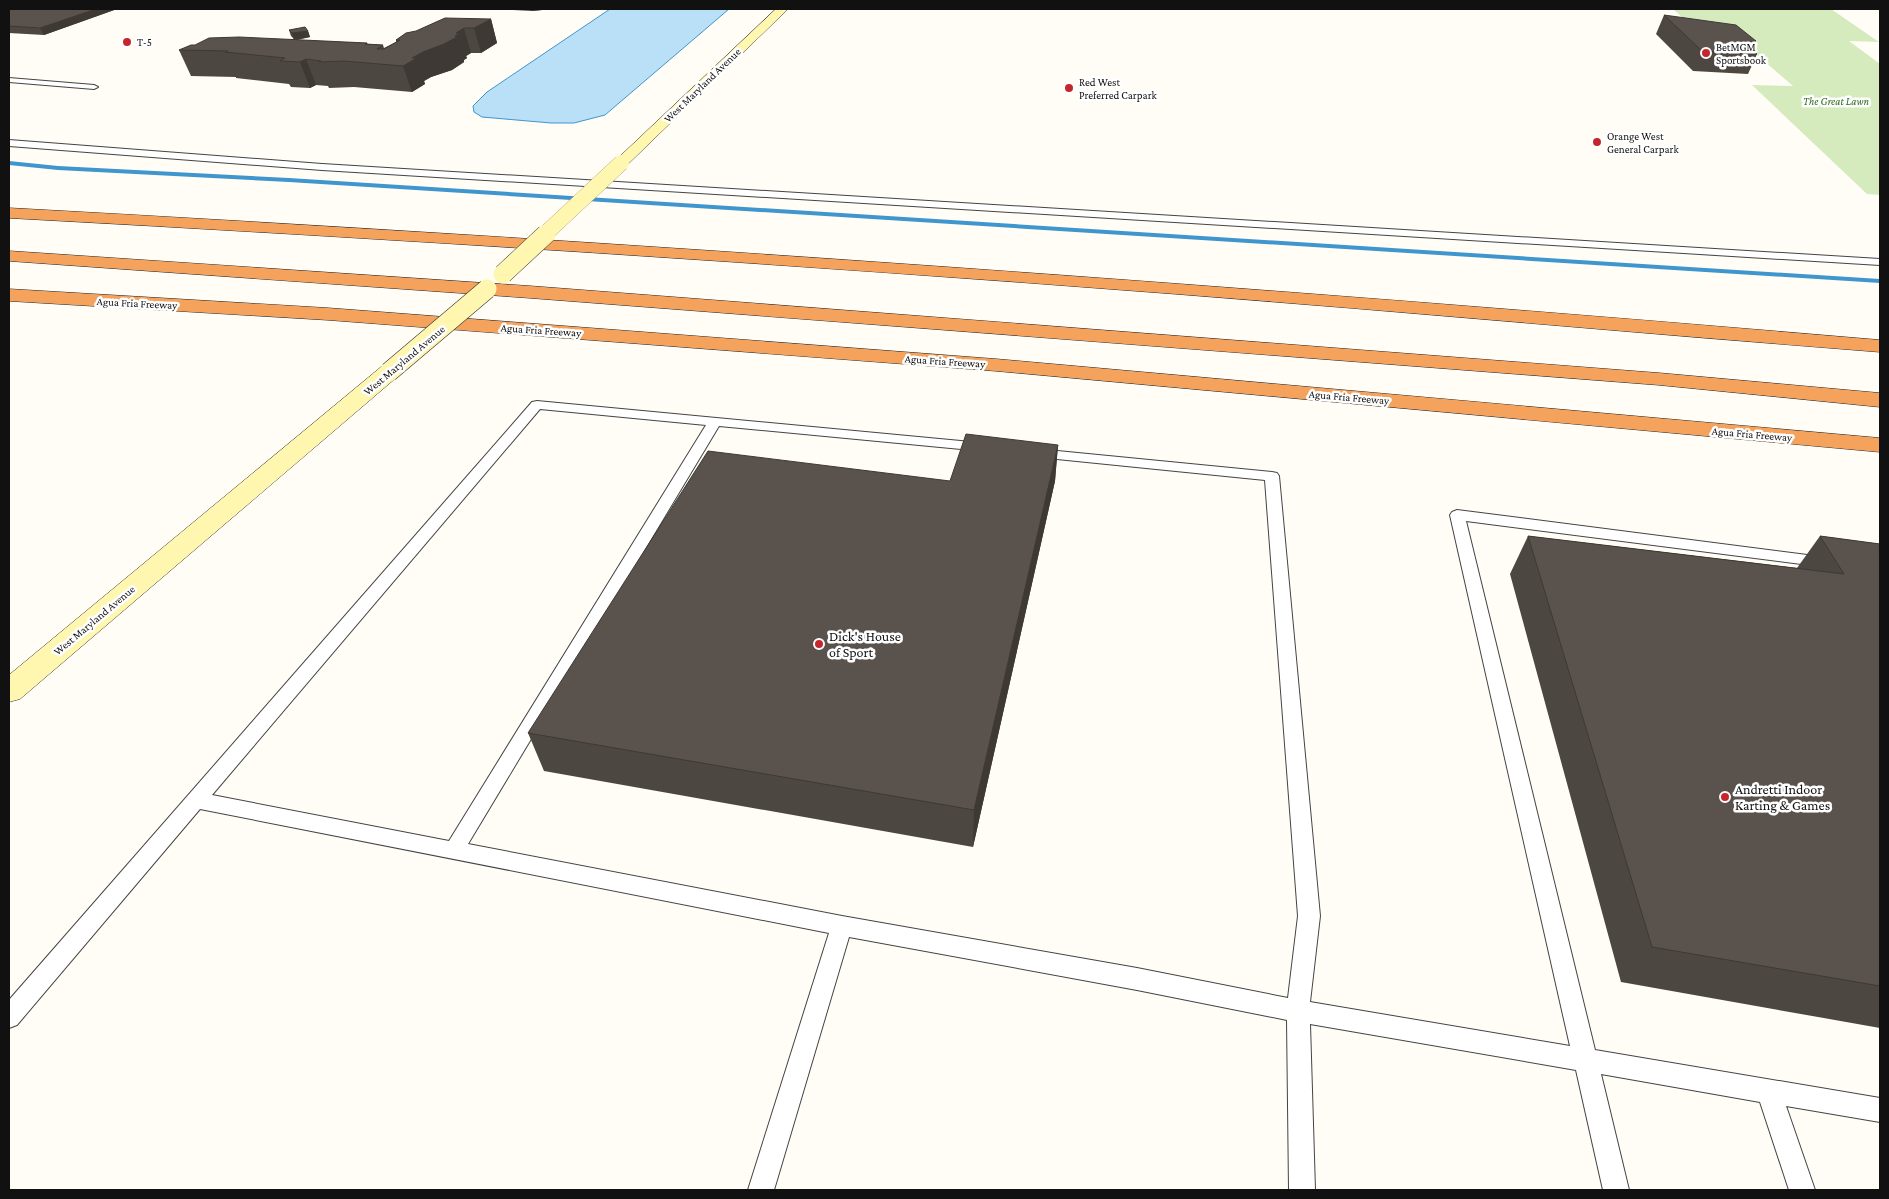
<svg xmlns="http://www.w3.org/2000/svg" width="1889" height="1199" font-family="'Crimson Pro',serif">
  <rect width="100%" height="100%" fill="#fffdf5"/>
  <path fill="#d5ebbd" d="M 1673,9 L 1831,9 L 1879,42 L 1849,41 L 1880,64 L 1880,195 L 1867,194 L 1752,85 L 1793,86 L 1729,31 L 1695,29 Z"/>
  <path fill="#b9e0f7" stroke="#3f96cf" d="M 610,9 L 729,9 L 605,115 L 574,123 L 551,123 L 482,117 L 474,112 L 473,106 L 487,92 Z"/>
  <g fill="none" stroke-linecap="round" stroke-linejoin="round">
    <path fill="#3f96cf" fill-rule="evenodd" d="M 9,161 L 58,166 L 289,178 L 1880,279 L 1880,283 L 289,182 L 58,170 L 9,165 Z"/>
    <g stroke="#444" stroke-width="2">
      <path id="service" d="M 9,78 L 94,85 L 98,87 L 94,89 L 9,82 Z
        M 9,140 L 322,164 L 1880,259 L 1880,265 L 322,170 L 9,146 Z
        M 537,401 L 982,443 L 989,447 L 982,451 L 719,426 L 468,844 L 842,916 L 1137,968 L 1288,998 L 1298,916 L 1265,480 L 1037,457 L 1030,453 L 1037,449 L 1272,472 L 1277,473 L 1279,476 L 1320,916 L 1310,1002 L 1570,1046 L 1450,515 L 1452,512 L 1457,510 L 1831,558 L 1833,562 L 1831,566 L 1825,567 L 1466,521 L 1595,1050 L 1880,1098 L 1880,1122 L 1786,1106 L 1815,1190 L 1789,1190 L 1760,1102 L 1601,1074 L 1629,1190 L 1603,1190 L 1576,1070 L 1310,1024 L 1315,1190 L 1289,1190 L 1287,1020 L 1137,990 L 849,937 L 774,1190 L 748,1190 L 829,933 L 200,809 L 17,1025 L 9,1028 L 9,1000 L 532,402 ZM 540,409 L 706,425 L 449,841 L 212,795 Z"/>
    </g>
    <g stroke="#333" stroke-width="1">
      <path id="secondary" d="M 776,9 L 788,9 L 626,166 L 616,166 L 613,163 L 616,160 Z
        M 389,366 L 397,367 L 400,372 L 397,377 L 20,699 L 9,702 L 9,675 L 381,367 Z"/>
    </g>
    <g stroke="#222" stroke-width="1">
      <path id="motorway" d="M 9,208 C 633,242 1257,287 1880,340 L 1880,352 C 1645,334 1411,312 1176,294 C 787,264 398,239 9,218 Z
        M 9,251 L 530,286 L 1659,373 L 1880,393 L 1880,407 L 1659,385 L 530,298 L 9,261 Z
        M 9,289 L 328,308 L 996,359 L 1880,438 L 1880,452 L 996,371 L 328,320 L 9,301 Z"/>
    </g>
    <use href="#service" fill="#fff" fill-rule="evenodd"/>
    <use href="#secondary" fill="#fff6b0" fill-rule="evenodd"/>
    <use href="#motorway" fill="#f5a25d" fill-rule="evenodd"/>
    <g stroke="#333" stroke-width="16" stroke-linecap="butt">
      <path id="secondary-bridge-far1" d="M 544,235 L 621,163"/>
    </g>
    <g stroke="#333" stroke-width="20" stroke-linecap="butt">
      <path id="secondary-bridge" d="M 503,274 L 546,234
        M 389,372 L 487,289"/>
    </g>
    <use href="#secondary-bridge-far1" stroke="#fff6b0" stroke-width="16"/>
    <use href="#secondary-bridge" stroke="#fff6b0" stroke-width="19"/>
  </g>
  <path fill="#4d4742" d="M 9,9 L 117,9 L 44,35 L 9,33 Z
    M 491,9 L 544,9 L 542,10 L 532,11 Z
    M 1664,15 L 1752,50 L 1757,54 L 1748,74 L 1693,71 L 1656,34 Z
    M 491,19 L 497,43 L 481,53 L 471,53 L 466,56 L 467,58 L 464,60 L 464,62 L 452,70 L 431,77 L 424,81 L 425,84 L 412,92 L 354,87 L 329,88 L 328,86 L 316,85 L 310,88 L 291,87 L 289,84 L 236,78 L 236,77 L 191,76 L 179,50 L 195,45 L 294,39 L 291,36 L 289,30 L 308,31 L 310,37 L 297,40 L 367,43 L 368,44 L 383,45 L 384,48 L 396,42 L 396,40 Z
    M 1058,445 L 1055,481 L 973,847 L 544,771 L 528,733 L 950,481 Z
    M 1528,536 L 1797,568 L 1820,536 L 1880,544 L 1880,1028 L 1621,982 L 1510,574 Z"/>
  <path fill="#3f3936" d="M 96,9 L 117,9 L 44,35 L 40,28 Z
    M 531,9 L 544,9 L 542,10 L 532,11 Z
    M 491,19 L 497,43 L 481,53 L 474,28 Z
    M 464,28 L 471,53 L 466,56 L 467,58 L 464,60 L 464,62 L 452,70 L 431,77 L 424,81 L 425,84 L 412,92 L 403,66 L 412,58 Z
    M 308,31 L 310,37 L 294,40 L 292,33 Z
    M 1756,41 L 1750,54 L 1744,43 Z
    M 306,59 L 316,85 L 310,88 L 300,62 Z
    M 1058,445 L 1055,481 L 973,847 L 974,810 Z"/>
  <path fill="#5a524d" stroke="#3f3936" d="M 9,9 L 96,9 L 40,28 L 9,26 Z
    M 1664,15 L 1736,25 L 1756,41 L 1744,43 L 1757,54 L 1702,51 Z
    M 445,18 L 491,19 L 474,28 L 464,28 L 456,33 L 460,33 L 455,36 L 457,37 L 444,44 L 423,52 L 412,58 L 417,58 L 403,66 L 344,61 L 319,62 L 321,61 L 306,59 L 300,62 L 280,61 L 285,58 L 225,52 L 228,51 L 179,50 L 191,45 L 195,45 L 209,38 L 239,37 L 367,43 L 365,44 L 383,45 L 377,49 L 384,49 L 400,40 L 396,40 L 406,33 L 416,31 Z
    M 305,27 L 308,31 L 292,33 L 289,30 Z
    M 966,434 L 1058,445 L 974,810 L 528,733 L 708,451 L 950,481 Z
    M 1528,536 L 1844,574 L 1820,536 L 1880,544 L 1880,986 L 1652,947 Z"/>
  <g fill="#c4262e" stroke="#fff" stroke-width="2">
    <circle cx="127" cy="42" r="5"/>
    <circle cx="1706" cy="53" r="5"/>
    <circle cx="1069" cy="88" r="5"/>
    <circle cx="1597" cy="142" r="5"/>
    <circle cx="819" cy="644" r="5"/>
    <circle cx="1725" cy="797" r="5"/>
  </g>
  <g text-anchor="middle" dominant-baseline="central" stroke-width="5" stroke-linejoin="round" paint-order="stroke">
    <g font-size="11" fill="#111" stroke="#fff" text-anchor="start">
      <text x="137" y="42">T-5</text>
      <text x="1716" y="47">BetMGM<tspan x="1716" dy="13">Sportsbook</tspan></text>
      <text x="1079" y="82">Red West<tspan x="1079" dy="13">Preferred Carpark</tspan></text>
      <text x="1607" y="136">Orange West<tspan x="1607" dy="13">General Carpark</tspan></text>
    </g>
    <g font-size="11" fill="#111" stroke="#fff">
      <text transform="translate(702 85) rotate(-44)">West Maryland Avenue</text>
      <text transform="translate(137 303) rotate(3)">Agua Fria Freeway</text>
      <text transform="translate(541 330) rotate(4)">Agua Fria Freeway</text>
      <text transform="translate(404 360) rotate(-40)">West Maryland Avenue</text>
      <text transform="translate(945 361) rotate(4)">Agua Fria Freeway</text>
      <text transform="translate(1349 397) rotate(5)">Agua Fria Freeway</text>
      <text transform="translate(1752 434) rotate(5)">Agua Fria Freeway</text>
      <text transform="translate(94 620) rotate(-40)">West Maryland Avenue</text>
    </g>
    <g font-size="11" font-style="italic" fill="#2f6b1f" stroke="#fff">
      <text x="1836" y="101">The Great Lawn</text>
    </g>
    <g font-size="14" fill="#111" stroke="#fff" text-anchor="start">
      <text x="829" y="636">Dick's House<tspan x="829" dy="16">of Sport</tspan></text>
      <text x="1735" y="789">Andretti Indoor<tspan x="1735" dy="16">Karting &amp; Games</tspan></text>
    </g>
  </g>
  <rect width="1889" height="1199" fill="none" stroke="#111111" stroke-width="20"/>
</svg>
